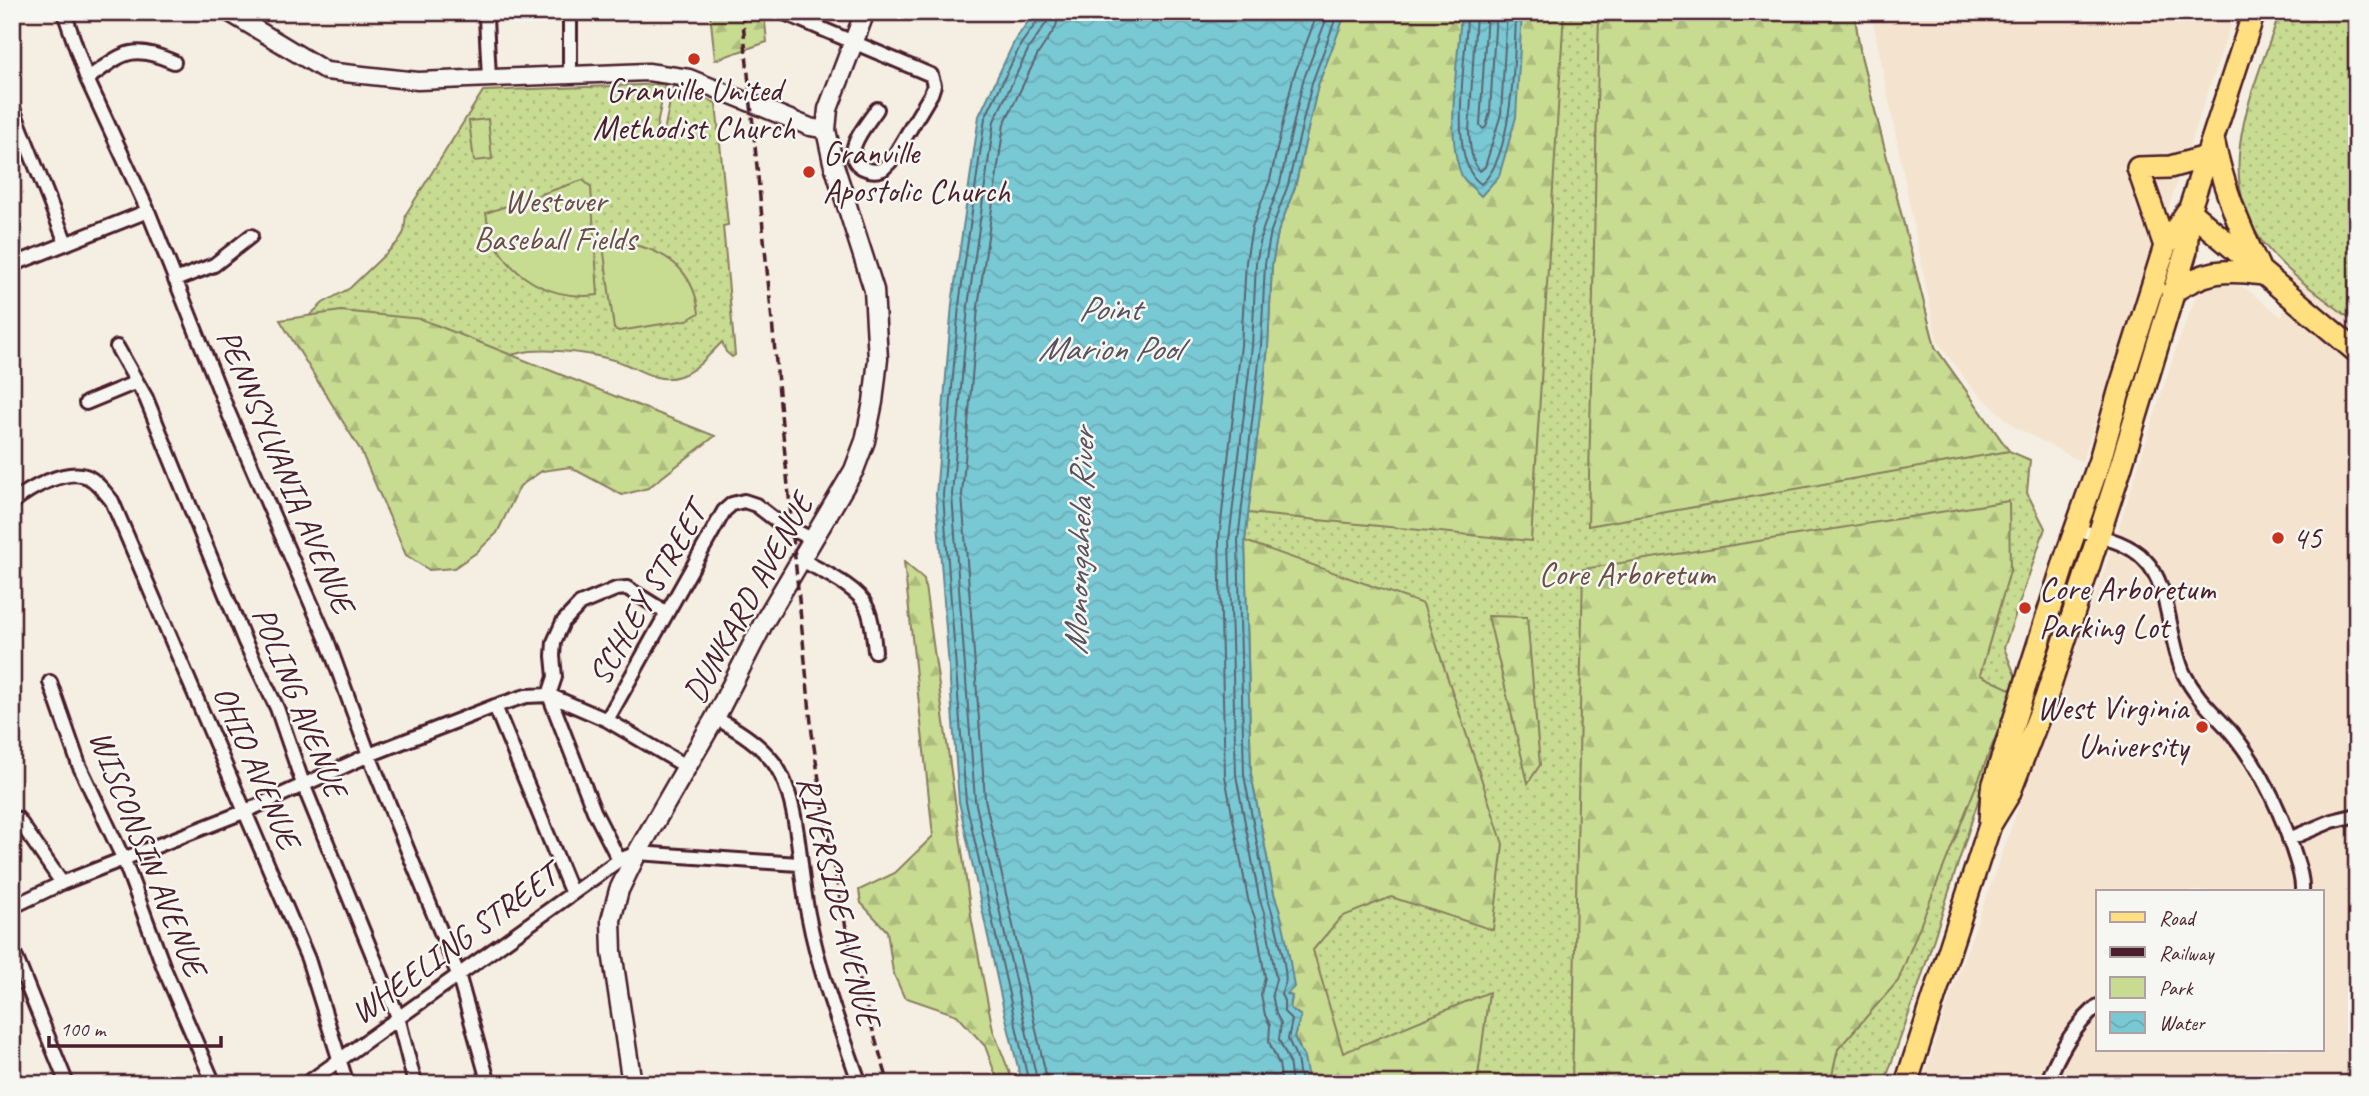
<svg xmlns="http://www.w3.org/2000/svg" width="2369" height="1096" font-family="Caveat,sans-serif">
  <defs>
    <pattern id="green-dots" width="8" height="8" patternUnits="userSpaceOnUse" patternTransform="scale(1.75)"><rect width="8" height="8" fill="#c7db91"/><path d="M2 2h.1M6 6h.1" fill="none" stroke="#acbc7d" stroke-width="1.8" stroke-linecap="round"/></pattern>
    <pattern id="forest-firs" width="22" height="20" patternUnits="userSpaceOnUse" patternTransform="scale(1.75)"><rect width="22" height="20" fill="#c7db91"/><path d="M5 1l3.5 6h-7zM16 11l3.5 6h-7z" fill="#acbc7d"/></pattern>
    <pattern id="water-waves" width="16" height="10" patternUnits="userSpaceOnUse" patternTransform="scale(1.75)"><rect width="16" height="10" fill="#79c9d4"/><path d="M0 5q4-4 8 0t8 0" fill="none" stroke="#6aacb6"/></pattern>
  </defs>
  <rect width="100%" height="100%" fill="#f5eee2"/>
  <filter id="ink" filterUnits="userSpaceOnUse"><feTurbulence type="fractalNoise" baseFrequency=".0143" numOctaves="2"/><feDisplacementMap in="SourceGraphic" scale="14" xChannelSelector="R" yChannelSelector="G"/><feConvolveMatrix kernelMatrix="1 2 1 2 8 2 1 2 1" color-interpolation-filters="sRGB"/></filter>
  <g filter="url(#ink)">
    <path fill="#f4e4cf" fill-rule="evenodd" d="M 1871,12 L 2235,12 L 2082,462 L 2015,427 L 1972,388 L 1937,341 Z
      M 2357,73 L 2357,1084 L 1922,1084 L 1946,1008 L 2107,563 L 2178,342 L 2198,291 L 2227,282 L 2245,288 L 2282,317 L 2314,98 ZM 2098,891 L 2322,891 L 2322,1049 L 2098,1049 Z"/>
    <path fill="url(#green-dots)" stroke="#887d5e" stroke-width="2" d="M 1346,12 L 1854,12 L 1861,56 L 1935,347 L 2009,451 L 2030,460 L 2027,493 L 2045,528 L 2004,648 L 2017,680 L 1918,988 L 1884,1084 L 1309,1084 L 1251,774 L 1245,541 L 1268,347 Z
      M 2280,12 L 2357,12 L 2357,324 C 2326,299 2288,275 2263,243 C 2210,173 2256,85 2280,12 Z
      M 665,84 L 655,136 L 663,137 L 673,86 L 716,103 L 728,225 L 723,226 L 735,355 L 732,357 L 726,352 L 722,342 C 710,354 697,370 680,376 C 655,384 639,368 617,361 C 590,353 557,349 530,351 L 324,392 L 307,363 L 309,316 L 323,303 L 350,288 L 398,242 L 404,232 L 406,214 L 483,91 Z"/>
    <path fill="url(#forest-firs)" stroke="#887d5e" stroke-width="2" d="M 710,12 L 764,12 L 767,42 L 715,60 Z
      M 1346,12 L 1461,12 L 1459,46 L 1523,20 L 1522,12 L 1564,12 L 1531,541 L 1248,513 L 1268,347 L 1272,265 L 1278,232 L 1295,187 L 1318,85 Z
      M 1599,12 L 1854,12 L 1861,56 L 1935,347 L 2009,451 L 1588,526 Z
      M 341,311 L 421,319 L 715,436 L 648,488 L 622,495 L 570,467 L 542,471 L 520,486 L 497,533 L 476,553 L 454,568 L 429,570 L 406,555 L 361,451 L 280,320 Z
      M 2009,501 L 2010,571 L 1980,675 L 2014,691 L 1898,981 L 1838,1049 L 1830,1084 L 1572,1084 L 1583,569 Z
      M 1245,541 L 1423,604 L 1503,844 L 1493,930 L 1391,897 L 1341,917 L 1313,950 L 1343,1053 L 1489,992 L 1477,1084 L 1309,1084 L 1299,1046 L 1294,1037 L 1301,1016 L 1290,1009 L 1292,997 L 1287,994 L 1280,911 L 1274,894 L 1251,774 Z
      M 904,562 L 924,579 L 972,922 L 993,1030 L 1014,1084 L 999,1084 L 985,1046 L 957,1015 L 904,997 L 893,972 L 887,931 L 861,903 L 859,890 L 895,873 L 933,836 Z
      M 1488,616 L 1527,617 L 1540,765 L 1528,783 Z"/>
    <path fill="#c7db91" stroke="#887d5e" stroke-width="2" d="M 488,119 L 492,159 L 474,161 L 469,121 Z
      M 583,180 L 591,187 L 598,295 C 544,302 494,268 486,213 Z
      M 611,242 C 657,245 693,263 699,313 L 687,320 L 619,331 L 614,329 L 603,245 Z"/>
    <path fill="url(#water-waves)" stroke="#668590" stroke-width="2" d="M 1035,12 L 1346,12 L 1318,85 L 1295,187 L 1278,232 L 1272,265 L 1268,347 L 1245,541 L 1251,774 L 1274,894 C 1285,924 1289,956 1294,987 L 1287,994 L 1292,996 L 1290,1008 L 1301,1016 L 1294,1037 L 1304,1057 L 1309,1084 L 1022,1084 L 1003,1006 L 959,802 L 936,495 L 952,304 L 979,116 L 1015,40 Z
      M 1461,12 L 1522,12 L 1516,117 L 1499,176 L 1481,196 C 1475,190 1466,183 1462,176 C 1444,136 1459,57 1461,12 Z"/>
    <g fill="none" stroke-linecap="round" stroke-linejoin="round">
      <path stroke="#5d636f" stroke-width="2" d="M 1467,12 C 1468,52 1445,161 1481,184 C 1513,160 1515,52 1516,12
        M 1476,12 L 1469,132 C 1470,145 1471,162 1480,171 L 1485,167 L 1501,114 L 1507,12
        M 1487,12 L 1480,125 L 1483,129 L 1486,127 L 1490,112 L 1496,12
        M 1029,1084 L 966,802 L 943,495 L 959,305 L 985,118 L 1021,44 L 1039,19 L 1040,12
        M 1038,1084 L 975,800 L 952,495 L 968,306 L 994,121 L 1029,48 L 1047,22 L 1049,12
        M 1048,1084 L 985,799 L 962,495 L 978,307 L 1004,124 L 1038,54 L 1056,27 L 1059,12
        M 1282,1084 L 1279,1064 L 1269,1042 L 1270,1025 L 1265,1015 L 1261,994 L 1265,977 L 1255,918 L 1248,899 L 1225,776 L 1219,540 L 1241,345 L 1246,262 L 1252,227 L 1270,180 L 1293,78 L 1318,12
        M 1292,1084 L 1289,1061 L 1279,1040 L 1281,1023 L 1276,1014 L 1272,994 L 1276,979 L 1265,916 L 1259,897 L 1236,775 L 1229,540 L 1252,346 L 1256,263 L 1263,229 L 1280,183 L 1303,81 L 1329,12
        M 1301,1084 L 1297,1059 L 1288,1039 L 1292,1020 L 1284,1012 L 1284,1001 L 1281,994 C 1281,991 1284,988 1285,984 C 1289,972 1272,910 1267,896 L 1244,775 L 1238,540 L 1261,346 L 1265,264 L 1271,231 L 1288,185 L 1312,83 L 1338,12"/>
      <g stroke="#4a1f2b" stroke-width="18">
        <path id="minor" d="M 64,12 L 87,79 L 148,211 L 229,414 L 327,640 L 369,755 L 458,974 L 489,1084
          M 482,12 L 486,18 L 489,78
          M 782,12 L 931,75 L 934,85 L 931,94 L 891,161 C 890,162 884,168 883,169 C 871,174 853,167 853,153 C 853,139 870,120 877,109
          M 570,76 L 570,12
          M 87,79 C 124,53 130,43 174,62
          M 12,106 L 66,243
          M 12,265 L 148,211
          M 175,280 L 214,265 L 251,236
          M 117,347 L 146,398 L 245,642 L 277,708 L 303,784 L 398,1017 L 415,1084
          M 86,403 L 137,382
          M 12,503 C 28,489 67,467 88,477 C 98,482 106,494 112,501 L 308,959 L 347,1084
          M 2076,529 C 2098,536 2128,542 2144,559 C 2171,585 2168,641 2184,674 C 2196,698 2214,713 2231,732 C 2260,767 2279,806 2293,850 C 2297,863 2303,877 2302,891
          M 802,560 C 821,571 858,587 866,606 C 873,619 873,636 875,651
          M 50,682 L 79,765 L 124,860 L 164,968 L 214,1084
          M 495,706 L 572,894
          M 715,718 C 737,729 759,743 774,763 C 800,798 799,871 808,914 C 819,972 840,1028 860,1084
          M 607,720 L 724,511 L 732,504 L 744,501 L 756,505 L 778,522 L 814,540
          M 12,821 L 18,819 L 62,883
          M 2289,839 L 2332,821 L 2357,815
          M 619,860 L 594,811 L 549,695 L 555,677 L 553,656 L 554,642 L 563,622 L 580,604 L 616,589 L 627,588 L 667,613
          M 12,907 L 62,883 L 246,811 L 369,755 L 495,706 L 526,696 L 549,695 L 607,720 L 687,767
          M 12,948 L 67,1084
          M 306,1084 L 619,860 L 637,853 L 799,864
          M 2047,1084 C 2057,1055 2074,1026 2098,1006"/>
      </g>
      <g stroke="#4a1f2b" stroke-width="21">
        <path id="tertiary" d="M 228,12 L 326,71 L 418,81 L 648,72 L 689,78 L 810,127 L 826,130"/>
      </g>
      <g stroke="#4a1f2b" stroke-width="23">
        <path id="secondary" d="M 632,1084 L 612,952 L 611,920 L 619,890 L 637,853 L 715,718 L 764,622 L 854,470 L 865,441 L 873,402 L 878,359 L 874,290 L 833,162 L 826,130 L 828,109 L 865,12"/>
      </g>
      <g stroke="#4a1f2b" stroke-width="26">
        <path id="primary" d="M 2213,139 C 2222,183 2238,225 2258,266
          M 2189,211 L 2357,352
          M 2165,246 L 2138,168 L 2170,167 L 2206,157
          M 2172,292 C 2205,271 2224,268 2262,274
          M 1990,822 L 1992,790 L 2066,557 L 2100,460 L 2119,392 L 2165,246 L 2187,212
          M 1906,1084 L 1990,825 L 2009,794 L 2046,698 L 2120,469 L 2186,251 L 2189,211 L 2254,12"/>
      </g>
      <use href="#minor" stroke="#f6f6f2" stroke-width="12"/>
      <use href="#tertiary" stroke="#f6f6f2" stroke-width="16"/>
      <use href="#secondary" stroke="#f6f6f2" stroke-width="18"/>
      <use href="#primary" stroke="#ffdf80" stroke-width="21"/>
      <path stroke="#4a1f2b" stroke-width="3.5" stroke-dasharray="10 5" stroke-linecap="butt" d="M 742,12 L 812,733 C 821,795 831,857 844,918 C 856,974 872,1029 889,1084"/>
    </g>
  </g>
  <g fill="#c8321e" stroke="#f6f6f2" stroke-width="2.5">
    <circle cx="694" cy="59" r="7"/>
    <circle cx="809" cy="172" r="7"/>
    <circle cx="2278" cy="538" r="7"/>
    <circle cx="2025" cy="608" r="7"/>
    <circle cx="2202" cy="727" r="7"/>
  </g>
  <g text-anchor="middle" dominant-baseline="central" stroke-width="5" stroke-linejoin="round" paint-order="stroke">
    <g font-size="33" fill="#4a1f2b" stroke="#f6f6f2" text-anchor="start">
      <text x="694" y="90" text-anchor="middle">Granville United<tspan x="694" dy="38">Methodist Church</tspan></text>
      <text x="823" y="153">Granville<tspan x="823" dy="38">Apostolic Church</tspan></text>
      <text x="2292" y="538">45</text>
      <text x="2039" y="589">Core Arboretum<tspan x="2039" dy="38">Parking Lot</tspan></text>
      <text x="2188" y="708" text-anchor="end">West Virginia<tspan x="2188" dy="38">University</tspan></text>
    </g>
    <g font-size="33" fill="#694e44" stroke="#f6f6f2">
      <text x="555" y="201">Westover<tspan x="555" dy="38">Baseball Fields</tspan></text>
      <text x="1627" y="574">Core Arboretum</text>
    </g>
    <g font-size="33" fill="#4a1f2b" stroke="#f6f6f2">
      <text transform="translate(286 471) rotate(67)">PENNSYLVANIA AVENUE</text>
      <text transform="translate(647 594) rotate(-60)">SCHLEY STREET</text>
      <text transform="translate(748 598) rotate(-61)">DUNKARD AVENUE</text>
      <text transform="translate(300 702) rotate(68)">POLING AVENUE</text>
      <text transform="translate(257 767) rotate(67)">OHIO AVENUE</text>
      <text transform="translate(148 853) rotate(68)">WISCONSIN AVENUE</text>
      <text transform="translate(839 901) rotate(76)">RIVERSIDE AVENUE</text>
      <text transform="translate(454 944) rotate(-36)">WHEELING STREET</text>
    </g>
    <g font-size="35" font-style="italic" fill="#58525e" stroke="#f6f6f2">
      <text x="1109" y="308">Point<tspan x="1109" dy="40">Marion Pool</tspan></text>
      <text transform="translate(1079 542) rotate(-88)">Monongahela River</text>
    </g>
  </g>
  <rect width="2369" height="1096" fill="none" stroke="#f6f6f2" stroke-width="42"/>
  <rect x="21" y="21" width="2327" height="1054" fill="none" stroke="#4a1f2b" stroke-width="2.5" filter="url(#ink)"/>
  <rect x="2096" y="890" width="228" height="161" fill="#f6f6f2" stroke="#b1a0a2" stroke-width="2"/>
  <rect x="2110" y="912" width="35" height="10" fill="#ffdf80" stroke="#b1a0a2" stroke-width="2"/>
  <text x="2159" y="925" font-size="21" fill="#4a1f2b">Road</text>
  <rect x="2110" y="947" width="35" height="10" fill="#4a1f2b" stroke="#b1a0a2" stroke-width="2"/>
  <text x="2159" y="960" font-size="21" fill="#4a1f2b">Railway</text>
  <rect x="2110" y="977" width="35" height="21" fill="#c7db91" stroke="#b1a0a2" stroke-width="2"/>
  <text x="2159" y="995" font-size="21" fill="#4a1f2b">Park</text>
  <rect x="2110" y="1012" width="35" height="21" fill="url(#water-waves)" stroke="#b1a0a2" stroke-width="2"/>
  <text x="2159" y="1030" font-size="21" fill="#4a1f2b">Water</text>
  <path d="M49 1036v10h172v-10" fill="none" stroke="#4a1f2b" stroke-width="3.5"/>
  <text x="60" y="1036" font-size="21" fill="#4a1f2b" stroke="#f6f6f2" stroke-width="5" paint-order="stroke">100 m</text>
</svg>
